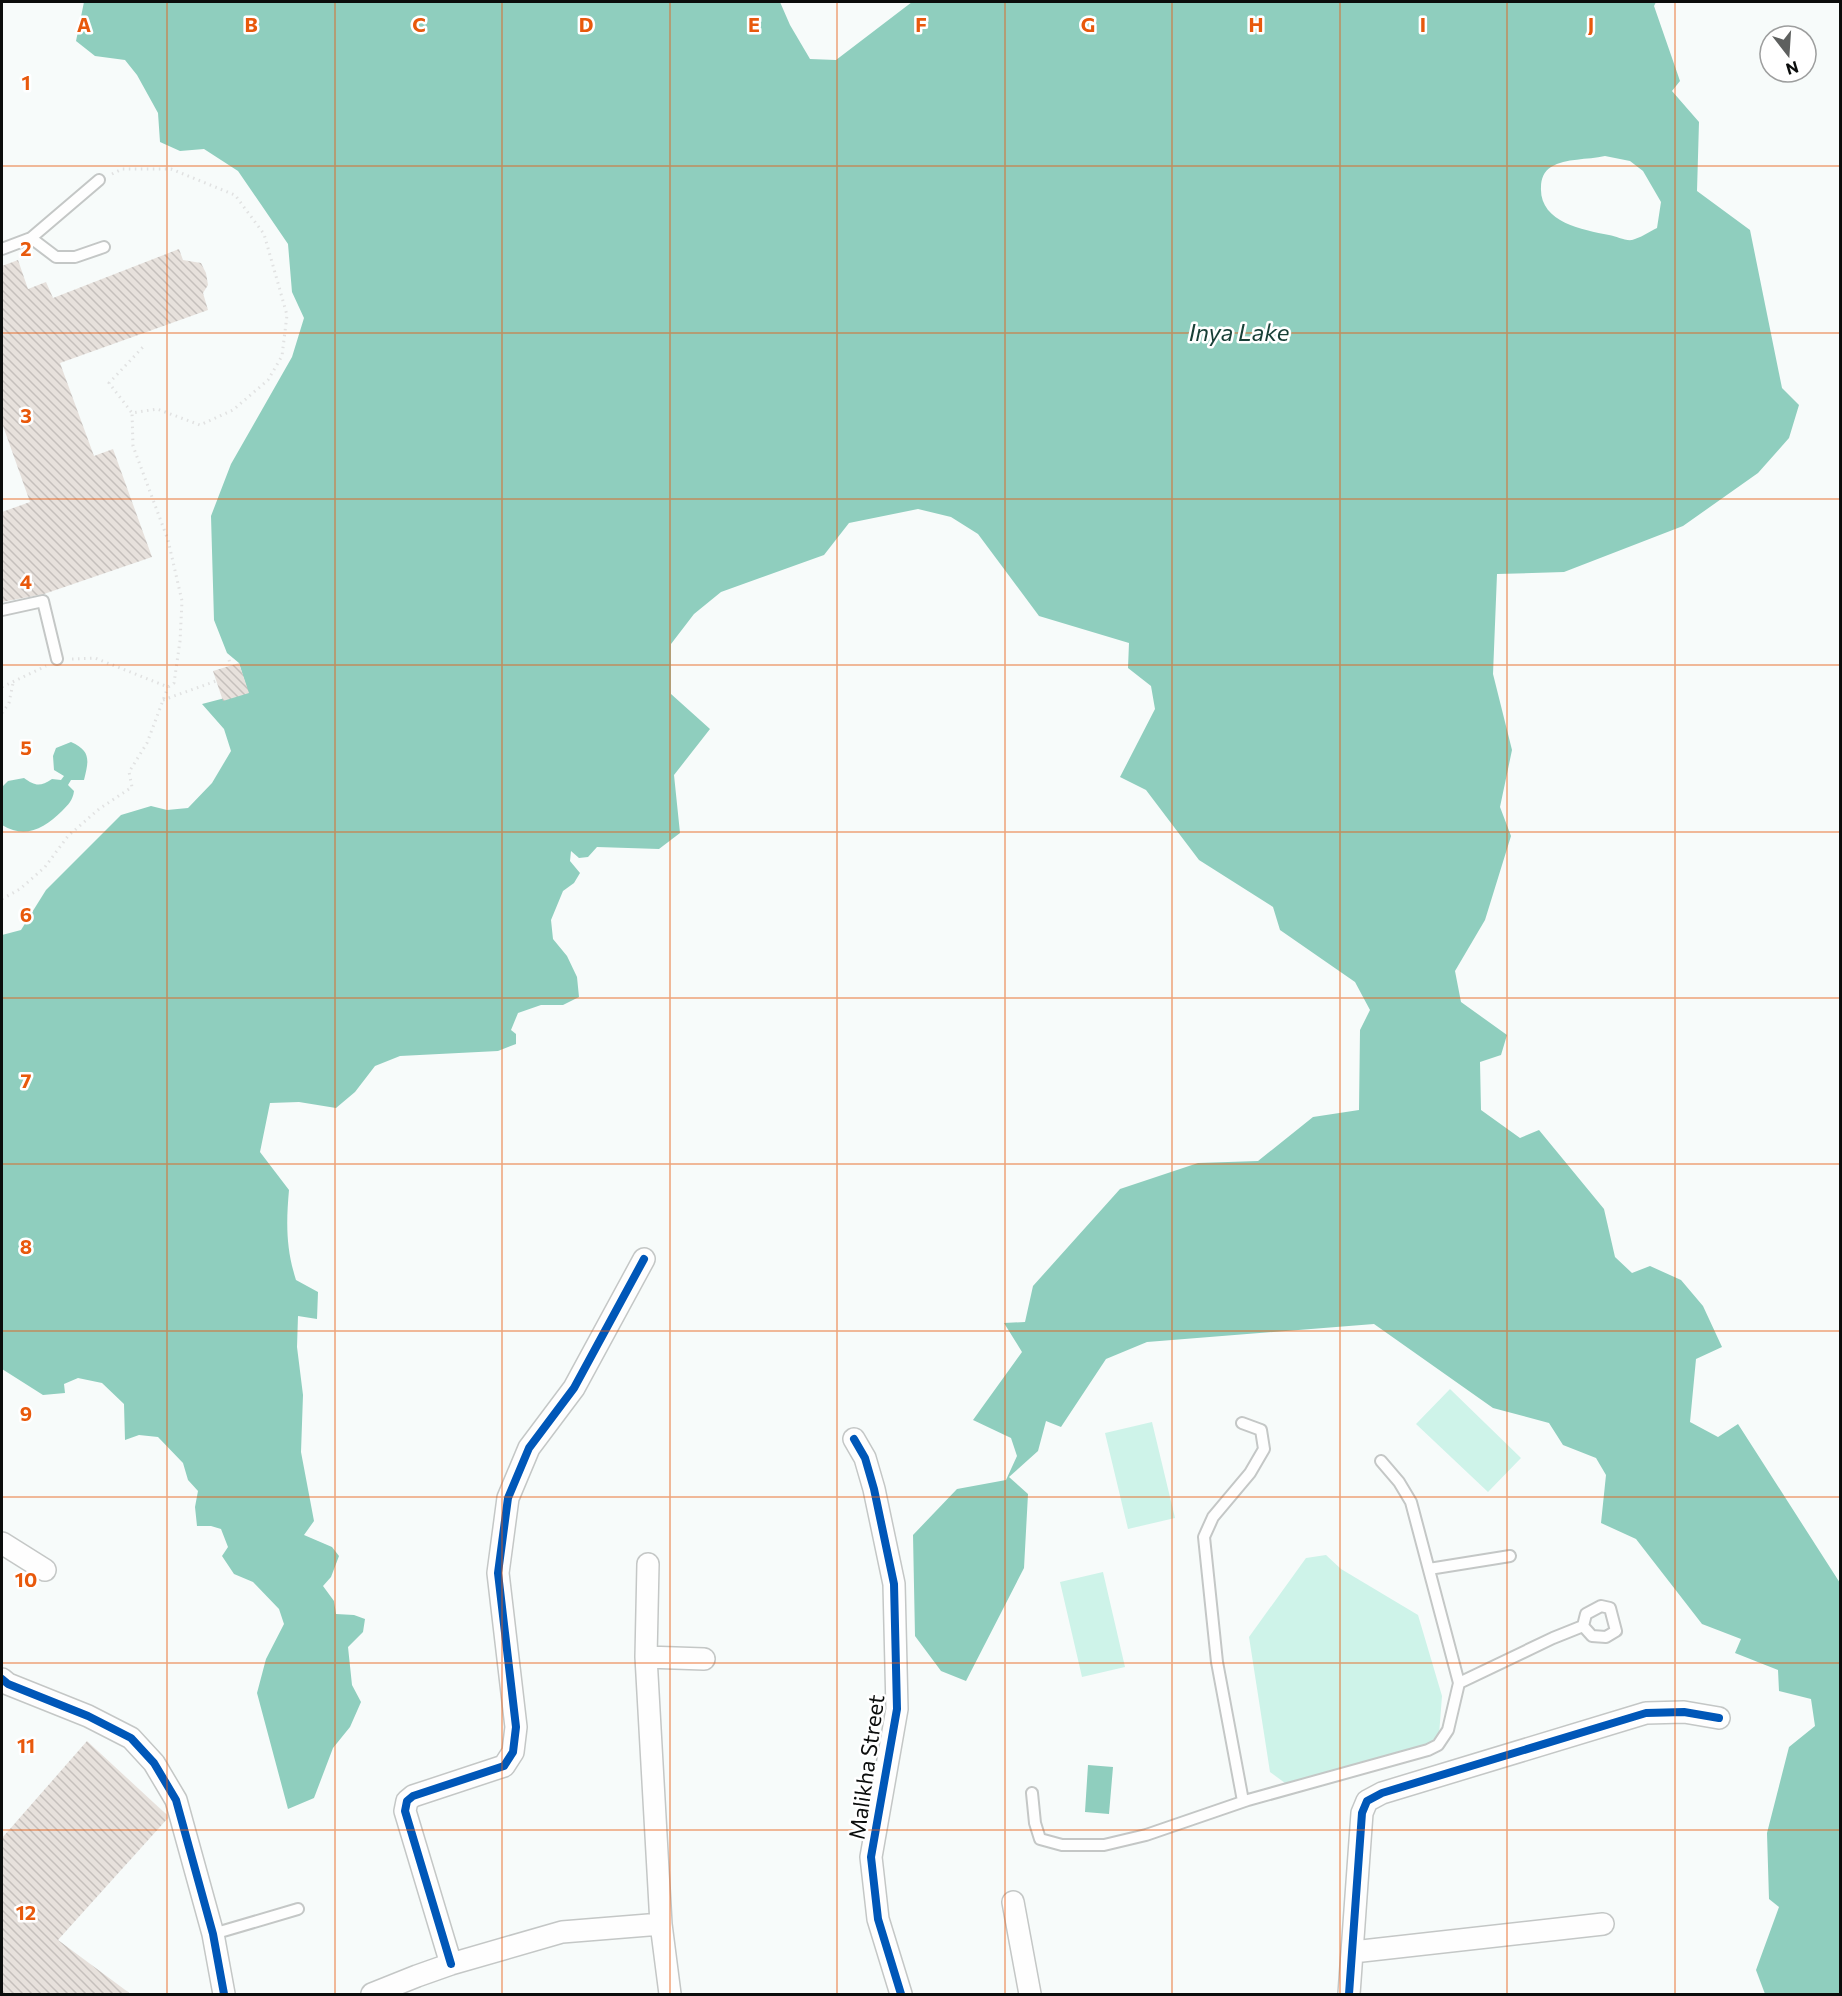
<svg xmlns="http://www.w3.org/2000/svg" width="1842" height="1996" font-family="Commissioner,sans-serif">
  <defs>
    <pattern id="building-back-hatch" width="6" height="6" patternUnits="userSpaceOnUse" patternTransform="scale(1.5)"><rect width="6" height="6" fill="#e7e1dc"/><path d="M-1 5l2 2M0 0l6 6M5-1l2 2" fill="none" stroke="#c5c0bc"/></pattern>
  </defs>
  <rect width="100%" height="100%" fill="#f7fbfa"/>
  <path fill="#cef3e9" d="M 1450,1389 L 1521,1458 L 1488,1492 L 1416,1424 Z
    M 1152,1422 L 1175,1518 L 1128,1529 L 1105,1433 Z
    M 1326,1555 L 1341,1569 L 1418,1615 L 1442,1696 L 1439,1735 L 1427,1745 L 1285,1783 L 1270,1772 L 1249,1637 L 1306,1558 Z
    M 1103,1572 L 1125,1667 L 1082,1677 L 1060,1582 Z"/>
  <path fill="#8fcebe" fill-rule="evenodd" d="M 84,2 L 780,2 L 790,25 L 810,59 L 836,60 L 912,2 L 1656,2 L 1654,6 L 1680,81 L 1672,91 L 1699,122 L 1697,191 L 1750,230 L 1782,388 L 1799,405 L 1789,438 L 1758,473 L 1683,526 L 1564,572 L 1497,574 L 1493,674 L 1512,750 L 1500,807 L 1511,836 L 1485,920 L 1455,971 L 1461,1002 L 1507,1035 L 1501,1055 L 1480,1062 L 1481,1110 L 1520,1138 L 1539,1130 L 1604,1209 L 1615,1257 L 1632,1273 L 1650,1266 L 1681,1280 L 1703,1306 L 1722,1347 L 1696,1359 L 1690,1422 L 1718,1437 L 1738,1424 L 1840,1583 L 1840,1994 L 1765,1994 L 1756,1970 L 1779,1907 L 1769,1899 L 1767,1833 L 1789,1747 L 1815,1726 L 1811,1699 L 1779,1691 L 1778,1670 L 1735,1653 L 1741,1639 L 1702,1624 L 1636,1539 L 1601,1523 L 1606,1475 L 1596,1458 L 1563,1445 L 1549,1423 L 1493,1408 L 1374,1324 L 1147,1342 L 1106,1359 L 1061,1427 L 1046,1421 L 1038,1451 L 1009,1477 L 1028,1494 L 1024,1568 L 966,1681 L 941,1671 L 915,1636 L 913,1535 L 957,1489 L 1006,1480 L 1017,1456 L 1011,1438 L 973,1420 L 1022,1352 L 1004,1323 L 1025,1322 L 1033,1286 L 1120,1189 L 1198,1163 L 1258,1161 L 1313,1117 L 1359,1110 L 1360,1030 L 1370,1010 L 1355,982 L 1280,930 L 1273,907 L 1199,860 L 1146,790 L 1120,777 L 1155,709 L 1151,686 L 1128,668 L 1129,643 L 1039,616 L 978,534 L 951,517 L 918,509 L 849,523 L 824,555 L 721,592 L 694,614 L 671,644 L 671,694 L 710,729 L 674,775 L 680,833 L 659,849 L 597,847 L 588,857 L 579,858 L 571,851 L 570,861 L 580,873 L 574,883 L 563,891 L 551,920 L 553,939 L 567,956 L 577,977 L 579,997 L 563,1005 L 541,1005 L 518,1013 L 511,1030 L 516,1034 L 516,1044 L 498,1051 L 400,1056 L 375,1066 L 355,1092 L 336,1108 L 299,1102 L 270,1103 L 260,1152 L 289,1190 C 286,1224 286,1248 296,1280 L 318,1292 L 317,1319 L 298,1316 L 297,1347 L 303,1395 L 301,1452 L 314,1521 L 304,1535 L 332,1547 L 339,1556 L 331,1577 L 323,1586 L 334,1601 L 336,1614 L 354,1615 L 365,1619 L 363,1632 L 348,1647 L 352,1685 L 361,1702 L 350,1727 L 333,1748 L 314,1798 L 288,1809 L 257,1693 L 266,1659 L 284,1624 L 279,1609 L 253,1582 L 234,1574 L 222,1556 L 228,1547 L 221,1529 L 211,1526 L 197,1526 L 195,1507 L 198,1491 L 188,1480 L 183,1463 L 158,1437 L 139,1435 L 125,1440 L 124,1404 L 102,1383 L 78,1378 L 64,1384 L 65,1393 L 43,1395 L 2,1369 L 2,935 L 21,930 L 46,890 L 121,815 L 151,806 L 167,810 L 188,808 L 212,783 L 231,751 L 224,729 L 202,704 L 248,692 L 239,663 L 227,653 L 214,620 L 211,516 L 231,464 L 292,357 L 304,318 L 292,292 L 288,244 L 238,171 L 204,149 L 180,151 L 160,142 L 158,113 L 137,75 L 125,60 L 95,56 L 76,41 ZM 1605,156 L 1630,161 L 1643,171 L 1661,202 L 1657,228 C 1649,232 1640,238 1632,240 C 1625,241 1616,236 1609,235 C 1582,230 1539,222 1541,187 C 1541,179 1544,171 1551,167 C 1566,158 1587,160 1605,156 Z
    M 71,742 C 91,751 89,760 84,780 L 71,780 L 68,785 L 74,791 C 73,800 68,805 62,811 C 44,829 25,839 2,825 L 2,787 L 8,781 L 24,778 C 35,786 40,787 52,779 L 61,780 L 64,776 L 54,770 L 53,756 L 56,748 Z
    M 1088,1765 L 1113,1767 L 1109,1814 L 1085,1812 Z"/>
  <path fill="url(#building-back-hatch)" d="M 179,249 L 183,260 L 201,263 L 206,273 L 208,285 L 203,293 L 208,310 L 60,363 L 94,456 L 113,449 L 152,557 L 44,594 L 2,602 L 2,512 L 30,502 L 2,423 L 2,266 L 18,260 L 28,289 L 46,282 L 53,298 Z
    M 239,663 L 249,693 L 223,701 L 213,671 Z
    M 87,1741 L 167,1815 L 168,1818 L 58,1940 L 132,1995 L 2,1995 L 2,1838 Z"/>
  <g fill="none" stroke-linecap="round" stroke-linejoin="round">
    <g stroke="#c4c7c6" stroke-width="14">
      <path id="service" d="M 31,238 L 56,257 L 75,257 L 104,247
        M 2,249 L 31,238 L 99,180
        M 2,610 L 43,601 L 57,659
        M 1242,1423 L 1261,1430 L 1264,1449 L 1250,1473 L 1213,1517 L 1204,1537 L 1217,1662 L 1243,1801
        M 1429,1569 L 1510,1556
        M 1601,1606 L 1610,1608 L 1616,1631 L 1606,1637 L 1592,1636 L 1583,1626 L 1586,1614 Z
        M 1459,1683 L 1553,1638 L 1583,1626
        M 1032,1793 L 1035,1823 L 1040,1839 L 1062,1845 L 1104,1845 L 1146,1835 L 1248,1800 L 1428,1750 L 1438,1745 L 1448,1730 L 1459,1683 L 1411,1502 L 1399,1482 L 1381,1461
        M 213,1934 L 298,1909"/>
    </g>
    <g stroke="#c4c7c6" stroke-width="24">
      <path id="minor" d="M 854,1439 L 865,1458 L 874,1489 L 894,1584 L 897,1709 L 871,1857 L 878,1919 L 901,1994
        M 2,1543 L 45,1570
        M 646,1657 L 704,1659
        M 2,1679 L 8,1684 L 88,1716 L 131,1738 L 154,1763 L 176,1800 L 213,1934 L 224,1994
        M 1013,1902 L 1030,1994
        M 661,1924 L 670,1994
        M 1353,1952 L 1603,1924
        M 451,1964 L 405,1811 L 407,1801 L 413,1796 L 504,1766 L 513,1752 L 516,1727 L 498,1573 L 508,1498 L 529,1448 L 574,1388 L 644,1259
        M 372,1994 L 417,1976 L 451,1964 L 562,1932 L 661,1924 L 646,1657 L 648,1564
        M 1349,1994 L 1362,1813 L 1367,1801 L 1382,1793 L 1646,1713 L 1684,1712 L 1719,1718"/>
    </g>
    <path stroke="#e1e2e2" stroke-width="3" stroke-dasharray="1.5 4.5" stroke-linecap="butt" d="M 112,174 L 122,169 L 171,169 L 235,195 L 264,234 L 287,315 L 282,356 L 268,380 L 233,410 L 200,425 L 157,409 L 132,413 L 109,383 L 143,347
      M 72,659 L 95,658 L 168,687 L 174,683 L 180,641 L 182,601 L 168,540 L 133,446 L 132,413
      M 229,660 L 231,667
      M 2,687 L 46,666
      M 163,700 L 216,681
      M 2,713 L 9,703 L 13,683
      M 2,899 L 20,889 L 45,867 L 68,836 L 99,809 L 132,787 L 129,772 L 147,743 L 168,687"/>
    <use href="#service" stroke="#fefefe" stroke-width="10"/>
    <use href="#minor" stroke="#fefefe" stroke-width="21"/>
    <g stroke="#fff" stroke-width="11">
      <path id="cycleway" d="M 854,1439 L 865,1458 L 874,1489 L 894,1584 L 897,1709 L 871,1857 L 878,1919 L 901,1994
        M 2,1679 L 8,1684 L 88,1716 L 131,1738 L 154,1763 L 176,1800 L 213,1934 L 224,1994
        M 451,1964 L 405,1811 L 407,1801 L 413,1796 L 504,1766 L 513,1752 L 516,1727 L 498,1573 L 508,1498 L 529,1448 L 574,1388 L 644,1259
        M 1349,1994 L 1362,1813 L 1367,1801 L 1382,1793 L 1646,1713 L 1684,1712 L 1719,1718"/>
    </g>
    <use href="#cycleway" stroke="#0057b8" stroke-width="8"/>
  </g>
  <path fill="none" stroke="#e8590c" stroke-width="1.5" stroke-opacity="0.55" d="M 167,2 L 167,1994M 335,2 L 335,1994M 502,2 L 502,1994M 670,2 L 670,1994M 837,2 L 837,1994M 1005,2 L 1005,1994M 1172,2 L 1172,1994M 1340,2 L 1340,1994M 1507,2 L 1507,1994M 1675,2 L 1675,1994M 2,166 L 1840,166M 2,333 L 1840,333M 2,499 L 1840,499M 2,665 L 1840,665M 2,832 L 1840,832M 2,998 L 1840,998M 2,1164 L 1840,1164M 2,1331 L 1840,1331M 2,1497 L 1840,1497M 2,1663 L 1840,1663M 2,1830 L 1840,1830"/>
  <g text-anchor="middle" dominant-baseline="central" stroke-width="5" stroke-linejoin="round" paint-order="stroke">
    <g font-size="22" fill="#0b0d0c" stroke="#fff">
      <text transform="translate(866 1767) rotate(-82)">Malikha Street</text>
    </g>
    <g font-size="24" font-style="italic" fill="#173f36" stroke="#fff">
      <text x="1239" y="331">Inya Lake</text>
    </g>
  </g>
  <g font-size="20" text-anchor="middle" font-weight="bold" fill="#e8590c" stroke="#fff" stroke-width="5" stroke-linejoin="round" paint-order="stroke">
    <text x="84" y="32">A</text>
    <text x="251" y="32">B</text>
    <text x="419" y="32">C</text>
    <text x="586" y="32">D</text>
    <text x="754" y="32">E</text>
    <text x="921" y="32">F</text>
    <text x="1088" y="32">G</text>
    <text x="1256" y="32">H</text>
    <text x="1423" y="32">I</text>
    <text x="1591" y="32">J</text>
    <text x="26" y="90">1</text>
    <text x="26" y="256">2</text>
    <text x="26" y="423">3</text>
    <text x="26" y="589">4</text>
    <text x="26" y="755">5</text>
    <text x="26" y="922">6</text>
    <text x="26" y="1088">7</text>
    <text x="26" y="1254">8</text>
    <text x="26" y="1421">9</text>
    <text x="26" y="1587">10</text>
    <text x="26" y="1753">11</text>
    <text x="26" y="1920">12</text>
  </g>
  <rect width="1842" height="1996" fill="none" stroke="#0b0d0c" stroke-width="6"/>
  <g transform="translate(1788 54) rotate(163)"><circle r="28" fill="#ffffff" stroke="#9d9e9e" stroke-width="1.5"/>
  <path d="M0-4.5L10 22L0 15L-10 22Z" fill="#5e605f"/>
  <text y="-9" font-size="16" font-weight="bold" text-anchor="middle" fill="#0b0d0c">N</text>
  </g>
</svg>
